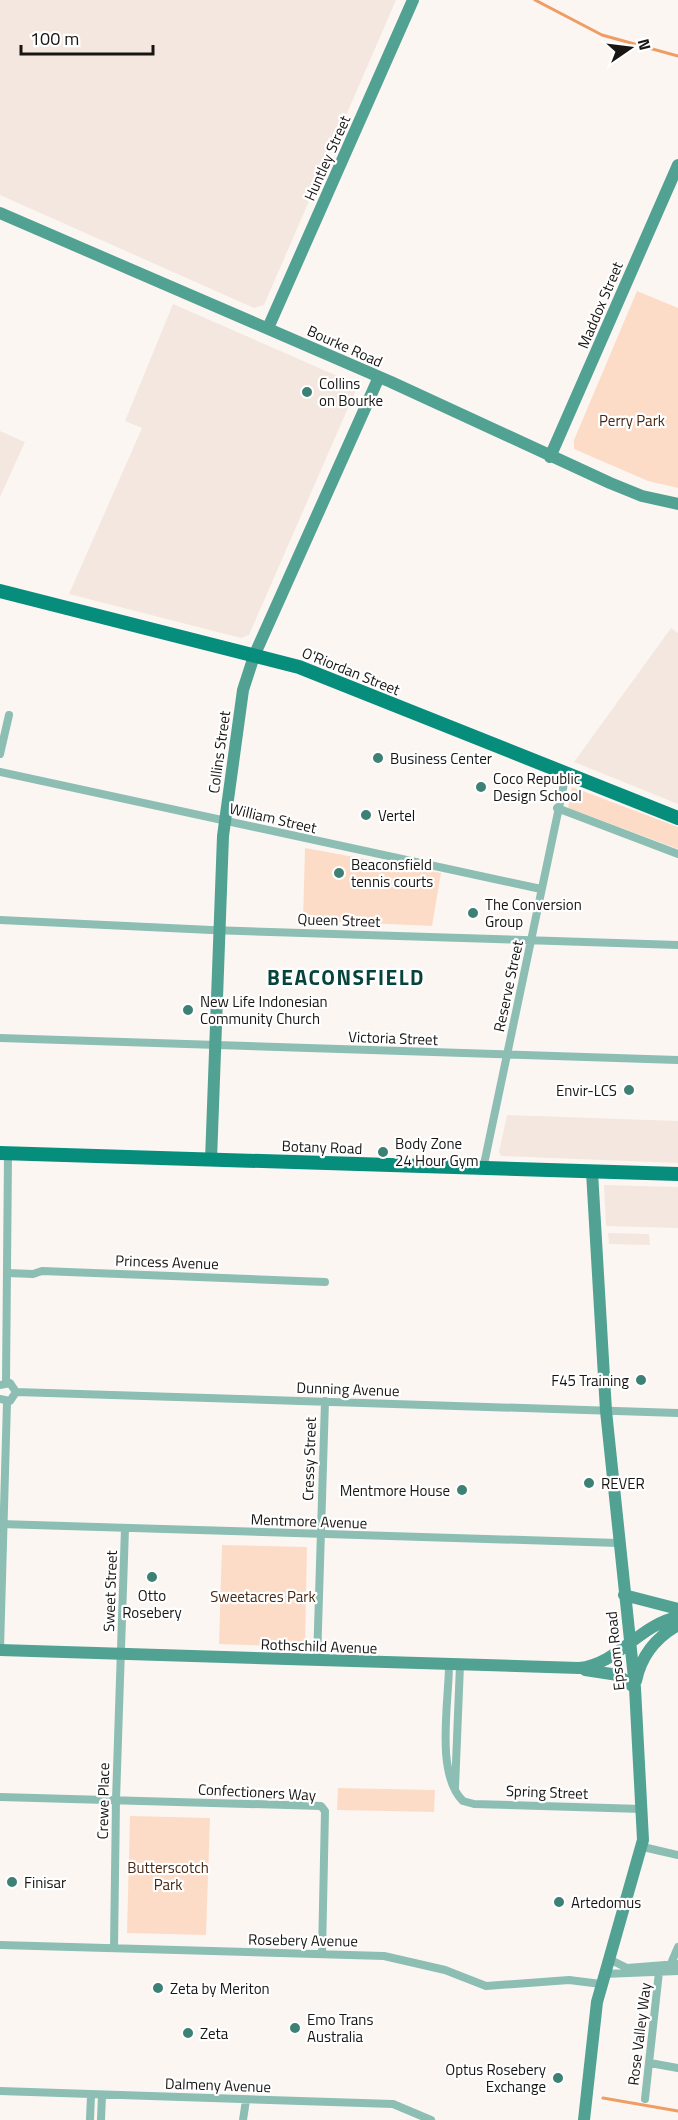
<svg xmlns="http://www.w3.org/2000/svg" width="678" height="2120" font-family="'Titillium Web',sans-serif">
  <rect width="100%" height="100%" fill="#fcf6f2"/>
  <path fill="#f4e7df" d="M 0,0 L 396,0 L 264,305 L 254,308 L 0,195 Z
    M 173,304 L 358,385 L 249,635 L 241,638 L 69,594 L 142,428 L 125,421 Z
    M 0,431 L 25,442 L 0,497 Z
    M 671,628 L 678,633 L 678,804 L 574,762 Z
    M 507,1115 L 678,1121 L 678,1163 L 501,1156 L 499,1152 Z
    M 604,1185 L 678,1187 L 678,1228 L 606,1226 Z
    M 608,1233 L 649,1234 L 650,1245 L 609,1244 Z"/>
  <path fill="#fddcc7" d="M 637,291 L 678,308 L 678,488 L 648,481 L 574,449 L 574,440 Z
    M 572,787 L 678,827 L 678,849 L 568,808 Z
    M 305,848 L 441,873 L 432,926 L 303,920 Z
    M 222,1545 L 307,1547 L 305,1647 L 219,1644 Z
    M 338,1788 L 435,1790 L 434,1812 L 337,1810 Z
    M 130,1816 L 210,1818 L 206,1935 L 127,1933 Z"/>
  <g fill="none" stroke-linecap="round" stroke-linejoin="round">
    <path stroke="#ef9d65" stroke-width="3" d="M 535,0 L 602,35 L 678,56
      M 603,2098 L 678,2111"/>
    <path stroke="#8cbeb4" stroke-width="8" d="M 0,754 L 9,715
      M 0,772 L 541,889
      M 557,808 L 678,854
      M 0,920 L 211,930 L 678,945
      M 0,1038 L 678,1060
      M 483,1169 L 566,774
      M 7,1273 L 33,1274 L 42,1271 L 325,1282
      M 6,1382 L 8,1154
      M 0,1385 L 10,1383 L 16,1392 L 10,1401 L 0,1399
      M 16,1392 L 678,1413
      M 0,1524 L 618,1543
      M 0,1649 L 7,1402
      M 317,1661 L 325,1401
      M 449,1665 C 449,1701 435,1774 463,1801 L 474,1804 L 642,1809
      M 455,1788 L 460,1665
      M 0,1797 L 321,1806 L 325,1811 L 322,1954
      M 643,1847 L 678,1855
      M 0,1945 L 384,1956 L 445,1970 L 486,1986 L 569,1980 L 601,1984
      M 114,1948 L 116,1800 L 125,1528
      M 609,1959 L 627,1968 L 678,1964
      M 669,1968 L 678,1947
      M 604,1974 L 678,1971
      M 650,2063 L 678,2068
      M 0,2091 L 393,2104 L 431,2120
      M 645,2099 L 659,1972
      M 90,2120 L 91,2095
      M 101,2120 L 102,2095
      M 243,2120 L 246,2100"/>
    <path stroke="#51a293" stroke-width="12" d="M 0,213 L 391,382 L 610,483 L 642,496 L 678,504
      M 268,328 L 413,0
      M 550,457 L 678,165
      M 211,1160 L 223,836 L 243,690 L 254,656 L 379,377
      M 624,1595 L 678,1609
      M 0,1650 L 579,1668 C 618,1664 639,1625 678,1617
      M 585,1670 L 618,1675 L 635,1688
      M 636,1681 C 641,1656 655,1638 678,1625
      M 584,2120 L 597,2002 L 643,1840 L 635,1688 L 606,1411 L 592,1172"/>
    <path stroke="#068d7c" stroke-width="14" d="M 0,591 L 299,667 L 678,818
      M 0,1153 L 678,1174"/>
  </g>
  <g fill="#3d8175" stroke="#fff" stroke-width="2">
    <circle cx="307" cy="392" r="6"/>
    <circle cx="378" cy="758" r="6"/>
    <circle cx="481" cy="787" r="6"/>
    <circle cx="366" cy="815" r="6"/>
    <circle cx="339" cy="873" r="6"/>
    <circle cx="473" cy="913" r="6"/>
    <circle cx="188" cy="1010" r="6"/>
    <circle cx="629" cy="1090" r="6"/>
    <circle cx="383" cy="1152" r="6"/>
    <circle cx="641" cy="1380" r="6"/>
    <circle cx="589" cy="1483" r="6"/>
    <circle cx="462" cy="1490" r="6"/>
    <circle cx="152" cy="1577" r="6"/>
    <circle cx="12" cy="1882" r="6"/>
    <circle cx="559" cy="1902" r="6"/>
    <circle cx="158" cy="1988" r="6"/>
    <circle cx="295" cy="2028" r="6"/>
    <circle cx="188" cy="2033" r="6"/>
    <circle cx="558" cy="2078" r="6"/>
  </g>
  <g text-anchor="middle" dominant-baseline="central" stroke-width="4.5" stroke-linejoin="round" paint-order="stroke">
    <g font-size="15" fill="#181614" stroke="#fff">
      <text transform="translate(327 158) rotate(-66)">Huntley Street</text>
      <text transform="translate(600 305) rotate(-67)">Maddox Street</text>
      <text transform="translate(345 346) rotate(24)">Bourke Road</text>
      <text transform="translate(351 671) rotate(22)">O'Riordan Street</text>
      <text transform="translate(219 752) rotate(-82)">Collins Street</text>
      <text transform="translate(273 818) rotate(13)">William Street</text>
      <text transform="translate(339 920) rotate(2)">Queen Street</text>
      <text transform="translate(508 986) rotate(-78)">Reserve Street</text>
      <text transform="translate(393 1038) rotate(2)">Victoria Street</text>
      <text transform="translate(322 1147) rotate(2)">Botany Road</text>
      <text transform="translate(167 1262) rotate(2)">Princess Avenue</text>
      <text transform="translate(348 1389) rotate(2)">Dunning Avenue</text>
      <text transform="translate(309 1459) rotate(-88)">Cressy Street</text>
      <text transform="translate(309 1521) rotate(2)">Mentmore Avenue</text>
      <text transform="translate(110 1591) rotate(-88)">Sweet Street</text>
      <text transform="translate(319 1646) rotate(2)">Rothschild Avenue</text>
      <text transform="translate(615 1651) rotate(-96)">Epsom Road</text>
      <text transform="translate(257 1792) rotate(3)">Confectioners Way</text>
      <text transform="translate(547 1792) rotate(2)">Spring Street</text>
      <text transform="translate(103 1801) rotate(-89)">Crewe Place</text>
      <text transform="translate(303 1940) rotate(1)">Rosebery Avenue</text>
      <text transform="translate(639 2034) rotate(-83)">Rose Valley Way</text>
      <text transform="translate(218 2085) rotate(2)">Dalmeny Avenue</text>
    </g>
    <g font-size="15" fill="#181614" stroke="#fff" text-anchor="start">
      <text x="319" y="383">Collins<tspan x="319" dy="17">on Bourke</tspan></text>
      <text x="390" y="758">Business Center</text>
      <text x="493" y="778">Coco Republic<tspan x="493" dy="17">Design School</tspan></text>
      <text x="378" y="815">Vertel</text>
      <text x="351" y="864">Beaconsfield<tspan x="351" dy="17">tennis courts</tspan></text>
      <text x="485" y="904">The Conversion<tspan x="485" dy="17">Group</tspan></text>
      <text x="200" y="1001">New Life Indonesian<tspan x="200" dy="17">Community Church</tspan></text>
      <text x="617" y="1090" text-anchor="end">Envir-LCS</text>
      <text x="395" y="1143">Body Zone<tspan x="395" dy="17">24 Hour Gym</tspan></text>
      <text x="629" y="1380" text-anchor="end">F45 Training</text>
      <text x="601" y="1483">REVER</text>
      <text x="450" y="1490" text-anchor="end">Mentmore House</text>
      <text x="152" y="1595" text-anchor="middle">Otto<tspan x="152" dy="17">Rosebery</tspan></text>
      <text x="24" y="1882">Finisar</text>
      <text x="571" y="1902">Artedomus</text>
      <text x="170" y="1988">Zeta by Meriton</text>
      <text x="307" y="2019">Emo Trans<tspan x="307" dy="17">Australia</tspan></text>
      <text x="200" y="2033">Zeta</text>
      <text x="546" y="2069" text-anchor="end">Optus Rosebery<tspan x="546" dy="17">Exchange</tspan></text>
    </g>
    <g font-size="15" fill="#4a2912" stroke="#fff">
      <text x="632" y="420">Perry Park</text>
      <text x="263" y="1596">Sweetacres Park</text>
      <text x="168" y="1867">Butterscotch<tspan x="168" dy="17">Park</tspan></text>
    </g>
    <g font-size="21" font-weight="bold" letter-spacing="1.5" fill="#06443b" stroke="#fff">
      <text x="346" y="977">BEACONSFIELD</text>
    </g>
  </g>
  <g transform="translate(630 48) rotate(76)" stroke="#ffffff" stroke-width="4.5" paint-order="stroke">
  <path d="M0-4.5L10 22L0 15L-10 22Z" fill="#181614"/>
  <text y="-9" font-size="16" font-weight="bold" text-anchor="middle" fill="#181614">N</text>
  </g>
  <path d="M21 45v9h132v-9" fill="none" stroke="#181614" stroke-width="3"/>
  <text x="30" y="45" font-size="18" fill="#181614" stroke="#ffffff" stroke-width="4.5" paint-order="stroke">100 m</text>
</svg>
